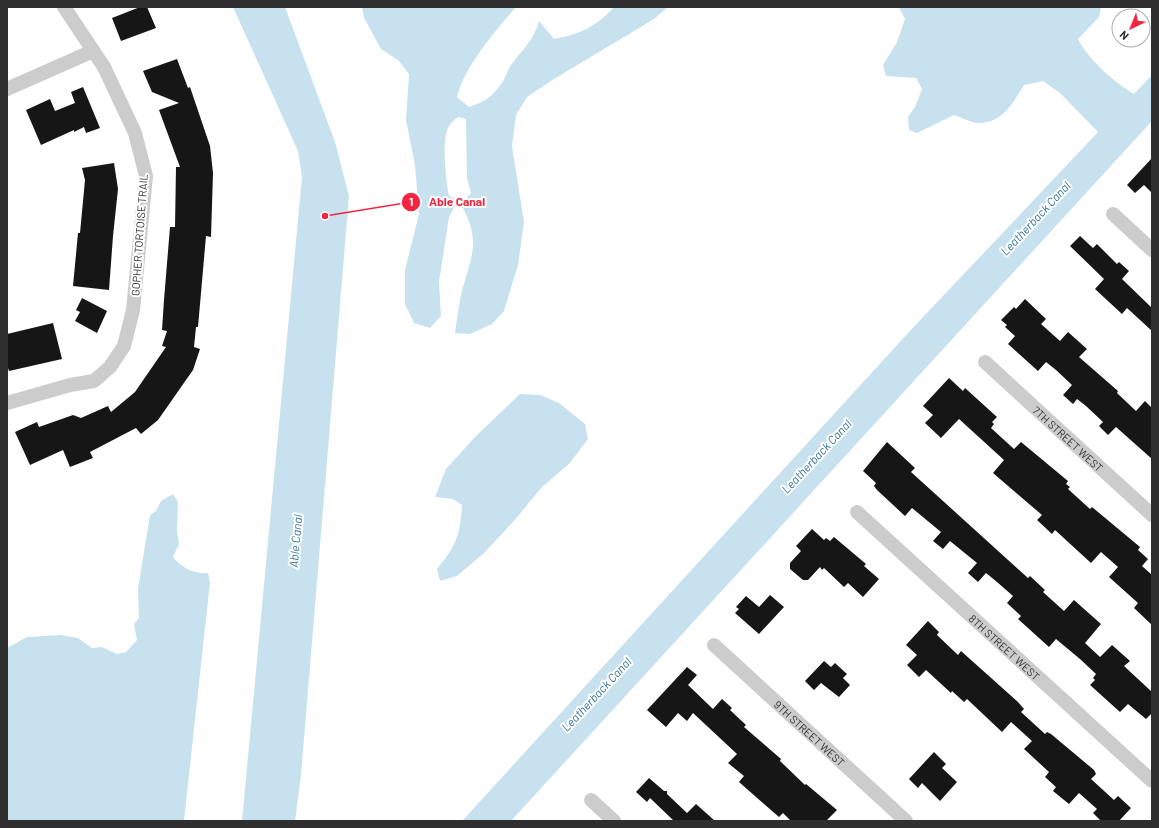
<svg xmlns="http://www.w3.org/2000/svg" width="1159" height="828" font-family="Barlow,sans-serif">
  <rect width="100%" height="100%" fill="#fff"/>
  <path fill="#c7e1ef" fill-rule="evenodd" d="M 233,7 L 285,7 L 335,142 L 349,196 L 301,775 L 295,821 L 242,821 L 302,177 L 298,151 Z
    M 362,7 L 516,7 C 495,31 464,67 457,97 L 469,107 C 482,103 494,96 501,84 C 506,78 507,71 511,65 C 522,50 534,40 539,21 L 554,39 C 580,34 596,27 614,7 L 668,7 L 654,19 L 554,79 L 527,97 L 516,115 L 512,146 L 524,222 L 518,265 L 504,311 L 492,324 L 470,334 L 455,333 C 457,319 459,304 462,291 C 471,256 481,244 463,208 L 455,206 L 449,217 L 439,282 L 441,316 L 430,328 L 414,323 L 405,304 L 405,270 L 419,214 L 415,165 L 406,120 L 409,74 L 399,61 L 381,49 L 364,18 ZM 458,117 L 466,119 L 467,178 L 471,193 L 463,202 L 449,196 C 446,181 441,139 449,126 C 451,123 455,119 458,117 Z
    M 899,7 L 1101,7 L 1099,17 L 1078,39 C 1088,59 1115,83 1134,94 L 1152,75 L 1152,121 L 511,821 L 462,821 L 908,333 L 1098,132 L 1060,93 L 1043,81 L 1024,85 C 1013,103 1002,124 978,123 C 971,123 961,117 954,115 L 917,133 L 909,130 L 908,117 L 915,107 L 922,89 L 916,78 L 886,76 L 883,65 L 897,42 L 905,19 Z
    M 520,394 L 540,395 L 559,403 L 585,424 L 588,439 L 569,464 L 542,487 L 513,522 L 484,553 L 457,576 L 440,581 L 437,569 C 457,545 460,535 462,505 L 453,499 L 435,497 L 446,469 L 475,437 Z
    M 173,494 L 178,502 L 177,531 L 179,544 L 173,557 C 180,567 196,575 208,573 L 210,582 L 184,821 L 7,821 L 7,648 L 27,637 L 61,635 L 78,638 L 92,648 L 102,647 L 117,654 L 126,652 L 137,640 L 134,624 L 139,618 L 138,589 L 150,515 L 156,511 L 161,501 Z"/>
  <path fill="#161616" d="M 140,7 L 147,7 L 156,28 L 121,41 L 112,18 Z
    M 177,59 L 188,88 L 190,87 L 210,146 L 213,173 L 211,237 L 206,236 L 198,327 L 196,327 L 194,347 L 200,349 L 193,370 L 158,420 L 141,434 L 136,428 L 90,452 L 93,458 L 70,467 L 63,450 L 30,465 L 15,432 L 37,422 L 39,427 L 73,415 L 81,418 L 108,406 L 111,412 L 135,392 L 166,347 L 162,346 L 167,331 L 162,330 L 164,300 L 170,227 L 175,227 L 176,167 L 180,167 L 159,110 L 179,103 L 152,92 L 143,71 Z
    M 83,87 L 100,128 L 86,133 L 84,127 L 74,132 L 74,130 L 41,145 L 26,110 L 50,99 L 55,111 L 75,103 L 71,92 Z
    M 1152,158 L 1152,193 L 1144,185 L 1135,193 L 1127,185 Z
    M 114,163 L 118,189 L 113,236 L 109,290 L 73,286 L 78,233 L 80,233 L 85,180 L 82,168 Z
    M 1080,236 L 1093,248 L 1097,244 L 1117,264 L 1119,262 L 1129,271 L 1122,279 L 1152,308 L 1152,331 L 1127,308 L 1122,314 L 1095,289 L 1104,279 L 1070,246 Z
    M 82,298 L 107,311 L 97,333 L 75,321 L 80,312 L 76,310 Z
    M 1025,299 L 1046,319 L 1041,324 L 1060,341 L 1068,332 L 1087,349 L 1079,357 L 1118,391 L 1117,393 L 1136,411 L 1145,401 L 1152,408 L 1152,459 L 1116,427 L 1108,435 L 1099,426 L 1103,422 L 1086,406 L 1077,399 L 1073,404 L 1063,395 L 1072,385 L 1056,370 L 1046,362 L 1038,371 L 1008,344 L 1015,336 L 1005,327 L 1007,325 L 1001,320 L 1014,307 L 1016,309 Z
    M 53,323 L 62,359 L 9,371 L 7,365 L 7,334 Z
    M 949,378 L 963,391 L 965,388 L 997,417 L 992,422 L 994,424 L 991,428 L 1014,449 L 1021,442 L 1068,481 L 1066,484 L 1070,487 L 1068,489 L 1090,509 L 1092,507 L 1140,547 L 1138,550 L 1148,559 L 1142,566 L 1152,575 L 1152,625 L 1134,608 L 1138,603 L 1109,577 L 1118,567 L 1101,552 L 1091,563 L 1055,530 L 1052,534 L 1037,520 L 1042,515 L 993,473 L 1004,460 L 959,419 L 941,438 L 925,423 L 933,415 L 923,406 Z
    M 887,442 L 915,468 L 911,472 L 1028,578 L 1030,576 L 1045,590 L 1043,592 L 1064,611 L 1074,600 L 1101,624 L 1085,643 L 1100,657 L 1112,645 L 1130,661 L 1124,666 L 1152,692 L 1152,713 L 1146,719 L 1128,704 L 1120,712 L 1090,685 L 1095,680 L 1093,678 L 1096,674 L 1080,659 L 1056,639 L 1049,647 L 1018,619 L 1021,616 L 1007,603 L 1013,596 L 997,582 L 986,573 L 978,582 L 968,573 L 977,563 L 950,541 L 943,549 L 933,541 L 941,532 L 912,508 L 905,516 L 877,490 L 874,486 L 876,483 L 863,471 Z
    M 812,529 L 824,540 L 826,538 L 830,541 L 834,537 L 866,564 L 864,566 L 879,579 L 863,597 L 848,583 L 844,587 L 824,568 L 822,570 L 820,567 L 808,580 L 803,580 L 790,569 L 790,563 L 801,551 L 796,546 Z
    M 770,595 L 784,607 L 759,634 L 735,613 L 739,609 L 736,607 L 746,596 L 759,607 Z
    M 928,621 L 939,632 L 937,635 L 958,655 L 961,651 L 1018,702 L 1024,709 L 1021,712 L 1045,734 L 1047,732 L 1051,734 L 1094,770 L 1096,774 L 1091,779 L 1114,800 L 1118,796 L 1131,808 L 1119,821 L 1101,821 L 1093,813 L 1097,809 L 1079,793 L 1069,804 L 1053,791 L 1056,787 L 1045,777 L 1049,772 L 1024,749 L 1032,741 L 1011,722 L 1002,732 L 967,699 L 964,702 L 952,691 L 951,693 L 926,670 L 919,677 L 907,665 L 917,655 L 906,645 Z
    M 824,661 L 831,667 L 835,663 L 847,674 L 843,678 L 850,685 L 839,697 L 821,683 L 814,690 L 805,681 Z
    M 687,667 L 697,675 L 688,685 L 713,709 L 722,699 L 732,708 L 730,710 L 746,725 L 744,727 L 781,759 L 780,761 L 805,785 L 806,784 L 837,810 L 826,821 L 791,821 L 783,813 L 779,817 L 739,782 L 744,776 L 728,763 L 737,754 L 693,713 L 687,721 L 678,713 L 666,727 L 647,710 Z
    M 934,752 L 946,764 L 942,768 L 957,782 L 940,801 L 922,783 L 918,788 L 909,779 Z
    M 649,778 L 664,791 L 667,791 L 667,794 L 687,813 L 696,804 L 715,821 L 674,821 L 650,798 L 647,802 L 636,792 Z"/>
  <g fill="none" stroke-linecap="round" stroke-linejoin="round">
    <g stroke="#ccc" stroke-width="14">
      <path d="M 7,89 L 93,51"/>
      <path d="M 1113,214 L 1152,250"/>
      <path id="s1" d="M 985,362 L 1152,515"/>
      <path d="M 7,403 L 70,385 L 94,381 L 110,367 L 124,346 L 133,310 L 146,176 L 135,133 L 104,67 L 64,7"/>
      <path id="s2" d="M 857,512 L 1152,781"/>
      <path id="s3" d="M 714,645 L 906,821"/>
      <path d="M 591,800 L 614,821"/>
    </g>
  </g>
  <g text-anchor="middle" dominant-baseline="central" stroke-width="4" stroke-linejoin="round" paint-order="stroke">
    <g font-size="11" fill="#2f2f2f" stroke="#fff">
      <text transform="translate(139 235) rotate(-86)">GOPHER TORTOISE TRAIL</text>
      <text stroke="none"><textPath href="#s1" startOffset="113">7TH STREET WEST</textPath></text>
      <text stroke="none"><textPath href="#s2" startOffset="200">8TH STREET WEST</textPath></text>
      <text stroke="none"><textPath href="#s3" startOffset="130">9TH STREET WEST</textPath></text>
    </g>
    <g font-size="12" font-style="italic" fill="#377898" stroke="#fff">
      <text transform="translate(1035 218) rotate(-47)">Leatherback Canal</text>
      <text transform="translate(816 456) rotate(-47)">Leatherback Canal</text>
      <text transform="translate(295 541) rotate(-85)">Able Canal</text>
      <text transform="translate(596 694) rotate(-47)">Leatherback Canal</text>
    </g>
  </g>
  <path fill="none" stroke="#f22640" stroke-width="1.5" d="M325 216L411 202"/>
  <g fill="#f22640" stroke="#fff" stroke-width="1.5">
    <circle cx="325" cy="216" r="4"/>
    <circle cx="411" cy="202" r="10"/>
  </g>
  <g font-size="12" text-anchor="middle" font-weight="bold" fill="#fff">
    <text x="411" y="206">1</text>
  </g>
  <g font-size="12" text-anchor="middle" font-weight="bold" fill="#f22640" stroke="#fff" stroke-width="4" stroke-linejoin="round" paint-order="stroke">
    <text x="457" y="206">Able Canal</text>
  </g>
  <rect width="1159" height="828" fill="none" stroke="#2f2f2f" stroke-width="16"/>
  <g transform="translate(1131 28) rotate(223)"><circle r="19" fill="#ffffff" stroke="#acacac"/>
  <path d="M0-3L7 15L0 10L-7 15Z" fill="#f22640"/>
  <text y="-6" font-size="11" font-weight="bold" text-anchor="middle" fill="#2f2f2f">N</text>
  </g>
</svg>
